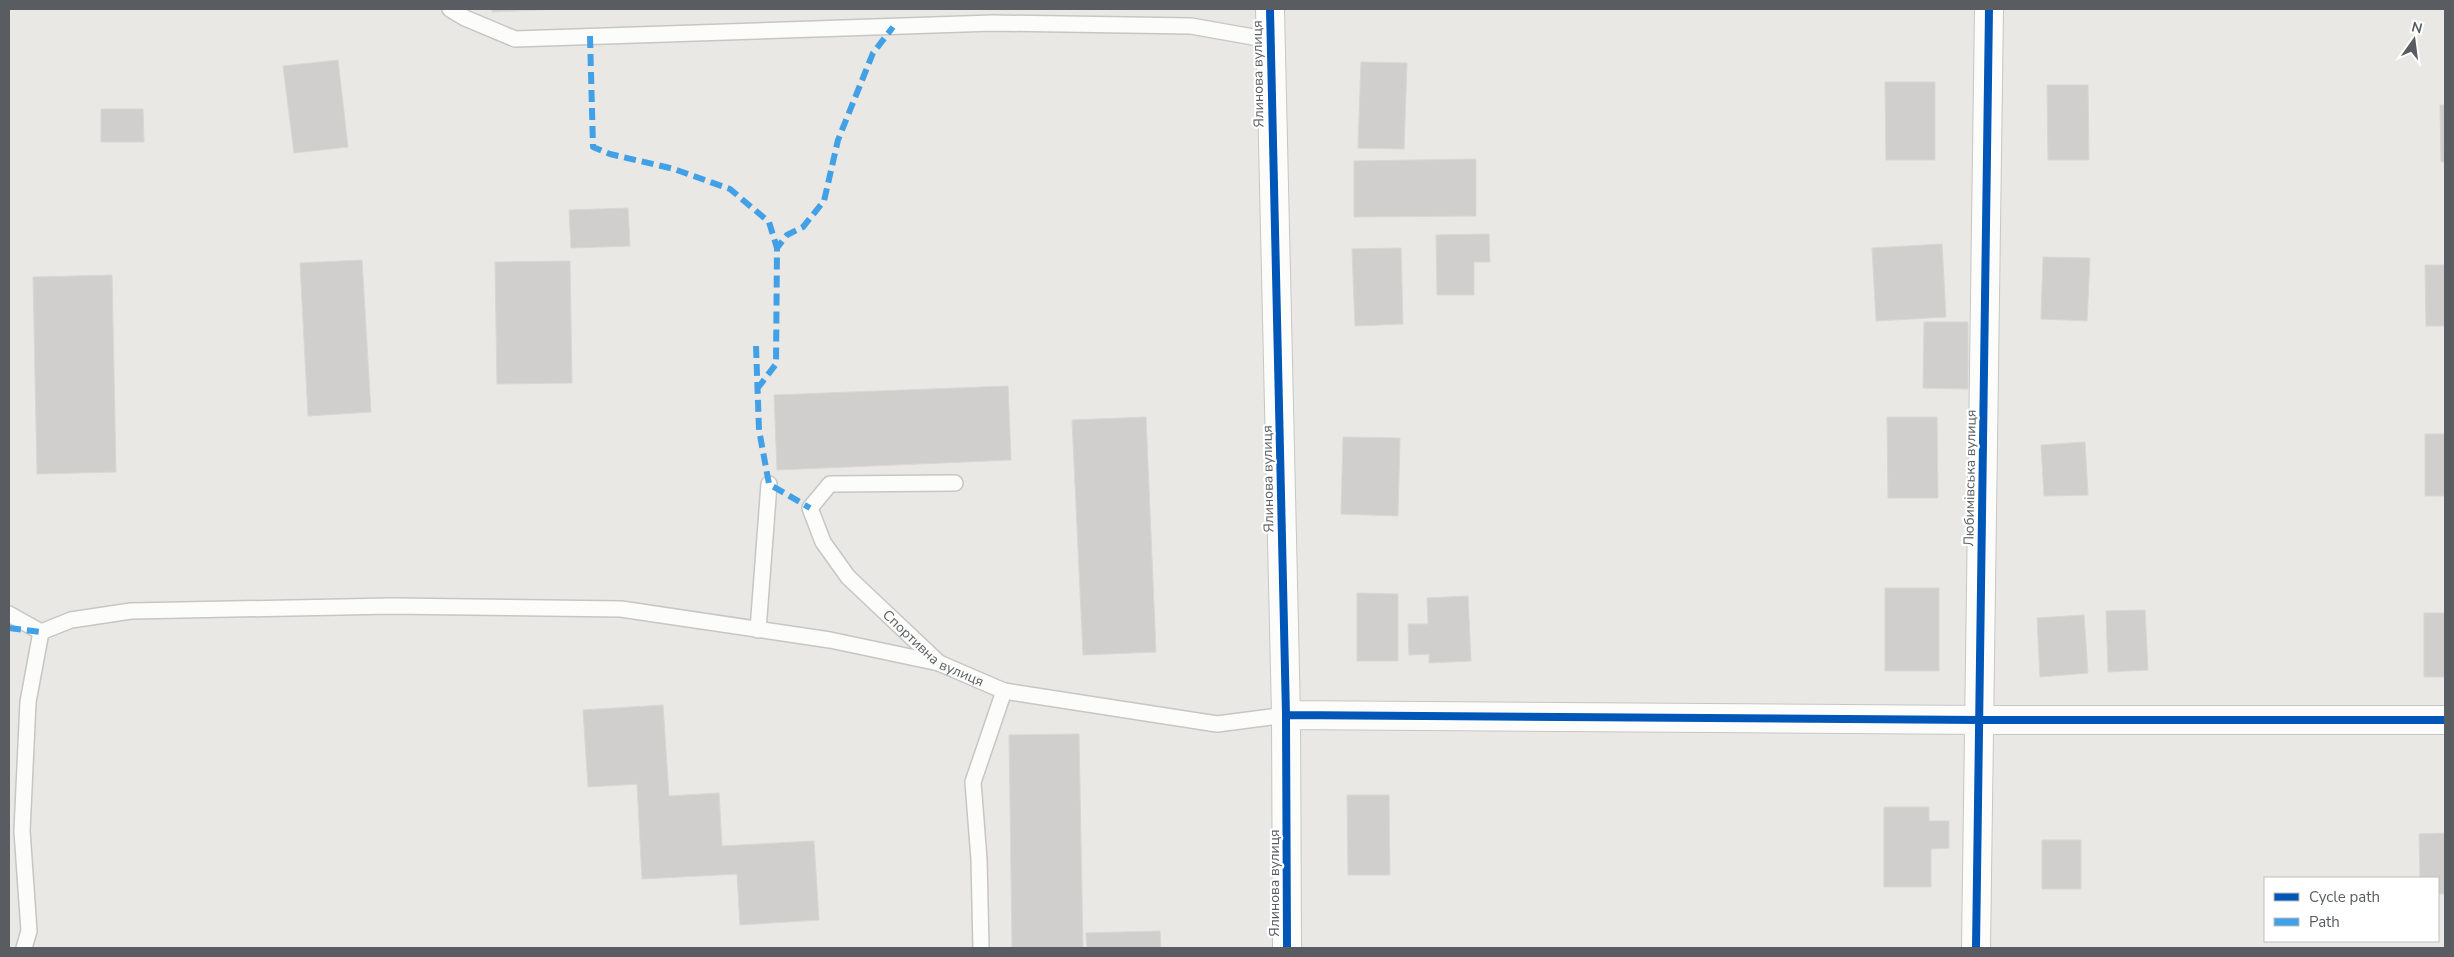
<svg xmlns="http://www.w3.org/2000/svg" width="2454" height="957" font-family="'Nunito Sans',sans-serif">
  <rect width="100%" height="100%" fill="#e9e8e4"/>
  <path fill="#d0cfcd" stroke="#d8d7d3" d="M 492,9 L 564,9 L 492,12 Z
    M 338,60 L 348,147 L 294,153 L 283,66 Z
    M 1361,62 L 1407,63 L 1404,149 L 1358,148 Z
    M 1885,82 L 1935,82 L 1935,160 L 1886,160 Z
    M 2047,85 L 2088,85 L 2089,160 L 2048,160 Z
    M 2440,105 L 2445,105 L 2445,162 L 2441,162 Z
    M 101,109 L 143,109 L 144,142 L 101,142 Z
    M 1476,159 L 1476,216 L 1354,217 L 1354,161 Z
    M 628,208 L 630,246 L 571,248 L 569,210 Z
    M 1489,234 L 1490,262 L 1474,262 L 1474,295 L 1437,295 L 1436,235 Z
    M 1942,244 L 1946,317 L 1876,321 L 1872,248 Z
    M 1401,248 L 1403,324 L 1355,326 L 1352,249 Z
    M 2043,257 L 2090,258 L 2087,321 L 2041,319 Z
    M 362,260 L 371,412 L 308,416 L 300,263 Z
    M 570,261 L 572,383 L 497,384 L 495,262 Z
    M 2425,265 L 2445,265 L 2445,326 L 2426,326 Z
    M 112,275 L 116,472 L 37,474 L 33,277 Z
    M 1924,322 L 1968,322 L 1968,389 L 1923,388 Z
    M 1008,386 L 1011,460 L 777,470 L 774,395 Z
    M 1146,417 L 1156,652 L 1083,655 L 1072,420 Z
    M 1887,417 L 1937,417 L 1938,498 L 1888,498 Z
    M 2425,434 L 2445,434 L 2445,496 L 2425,496 Z
    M 1343,437 L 1400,438 L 1398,516 L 1341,514 Z
    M 2085,442 L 2088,495 L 2044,496 L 2041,445 Z
    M 1885,588 L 1939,588 L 1939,671 L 1885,671 Z
    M 1357,593 L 1398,594 L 1398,661 L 1357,661 Z
    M 1468,596 L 1471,661 L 1429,663 L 1429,654 L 1409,655 L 1408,624 L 1428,624 L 1427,598 Z
    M 2145,610 L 2148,670 L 2108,672 L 2106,611 Z
    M 2424,613 L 2445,613 L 2445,677 L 2424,677 Z
    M 2084,615 L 2088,673 L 2040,677 L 2037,618 Z
    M 663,705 L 669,796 L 719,793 L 722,846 L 814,841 L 819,920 L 740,925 L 737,874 L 642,879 L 637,784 L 588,787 L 583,710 Z
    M 1079,734 L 1083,948 L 1012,948 L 1009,735 Z
    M 1347,795 L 1389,795 L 1390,875 L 1348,875 Z
    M 1884,807 L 1929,807 L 1929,821 L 1949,821 L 1949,848 L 1931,849 L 1931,887 L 1884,887 Z
    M 2445,833 L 2445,894 L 2438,894 L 2438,878 L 2420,878 L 2419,834 Z
    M 2042,840 L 2081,840 L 2081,889 L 2042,889 Z
    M 1160,931 L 1161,948 L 1087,948 L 1086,933 Z"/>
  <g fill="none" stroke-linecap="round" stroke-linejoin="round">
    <g stroke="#c6c6c6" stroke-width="18">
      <g id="lane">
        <path d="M 450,9 L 465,18 L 515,39 L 993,23 L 1191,26 L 1270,40"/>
        <path id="s1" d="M 955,483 L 830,484 L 810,508 L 823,542 L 848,577 L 939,663 L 1004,691 L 973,782 L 979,859 L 981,948"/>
        <path d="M 9,614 L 41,632"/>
        <path d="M 758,630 L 769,484"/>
        <path d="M 1004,691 L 1217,724 L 1286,715"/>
        <path d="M 24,948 L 29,931 L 22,831 L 28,702 L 41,632 L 71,620 L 131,611 L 391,606 L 621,609 L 830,640 L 939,663"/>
      </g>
    </g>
    <g stroke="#c6c6c6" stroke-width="30">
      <path id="street" d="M 1270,9 L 1286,715 L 1287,948
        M 1286,715 L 1980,720 L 2445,720
        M 1976,948 L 1989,9"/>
    </g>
    <use href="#lane" stroke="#fcfcfb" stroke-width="15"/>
    <use href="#street" stroke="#fcfcfb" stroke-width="28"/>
    <path stroke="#42a1e6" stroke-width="6" stroke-dasharray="12 6" stroke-linecap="butt" d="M 590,36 L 593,147 L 610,154 L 674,169 L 730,189 L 769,222 L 777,248
      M 756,346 L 759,430 L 769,484 L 810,508
      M 757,389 L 776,364 L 777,248 L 787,235 L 803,227 L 824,201 L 838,140 L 873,53 L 893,27
      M 9,628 L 41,632"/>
    <g stroke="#fff" stroke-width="11">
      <path id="cycleway" d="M 1270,9 L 1286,715 L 1287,948
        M 1286,715 L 1980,720 L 2445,720
        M 1976,948 L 1989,9"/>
    </g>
    <use href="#cycleway" stroke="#0057b8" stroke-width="8"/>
  </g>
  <g text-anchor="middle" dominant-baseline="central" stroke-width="4.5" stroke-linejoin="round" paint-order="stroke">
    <g font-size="14" fill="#595d61" stroke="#fff">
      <text transform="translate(1258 74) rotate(-91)">Ялинова вулиця</text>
      <text transform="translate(1970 478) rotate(-89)">Любимівська вулиця</text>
      <text transform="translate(1268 479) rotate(-91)">Ялинова вулиця</text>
      <text stroke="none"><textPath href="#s1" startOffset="348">Спортивна вулиця</textPath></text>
      <text transform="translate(1274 883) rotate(-90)">Ялинова вулиця</text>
    </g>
  </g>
  <rect width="2454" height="957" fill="none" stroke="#595d61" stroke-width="20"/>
  <rect x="2264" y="877" width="175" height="65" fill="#ffffff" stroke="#bdbec0"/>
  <rect x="2274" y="893" width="25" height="8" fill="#0057b8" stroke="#bdbec0"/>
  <text x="2309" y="902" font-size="15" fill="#595d61">Cycle path</text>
  <rect x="2274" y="918" width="25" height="8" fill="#42a1e6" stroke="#bdbec0"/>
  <text x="2309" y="927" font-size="15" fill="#595d61">Path</text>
  <g transform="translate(2414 40) rotate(14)" stroke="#ffffff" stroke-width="4" paint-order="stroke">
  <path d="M0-4L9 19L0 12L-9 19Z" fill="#595d61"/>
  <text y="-8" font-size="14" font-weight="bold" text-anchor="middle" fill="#595d61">N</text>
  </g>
</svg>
